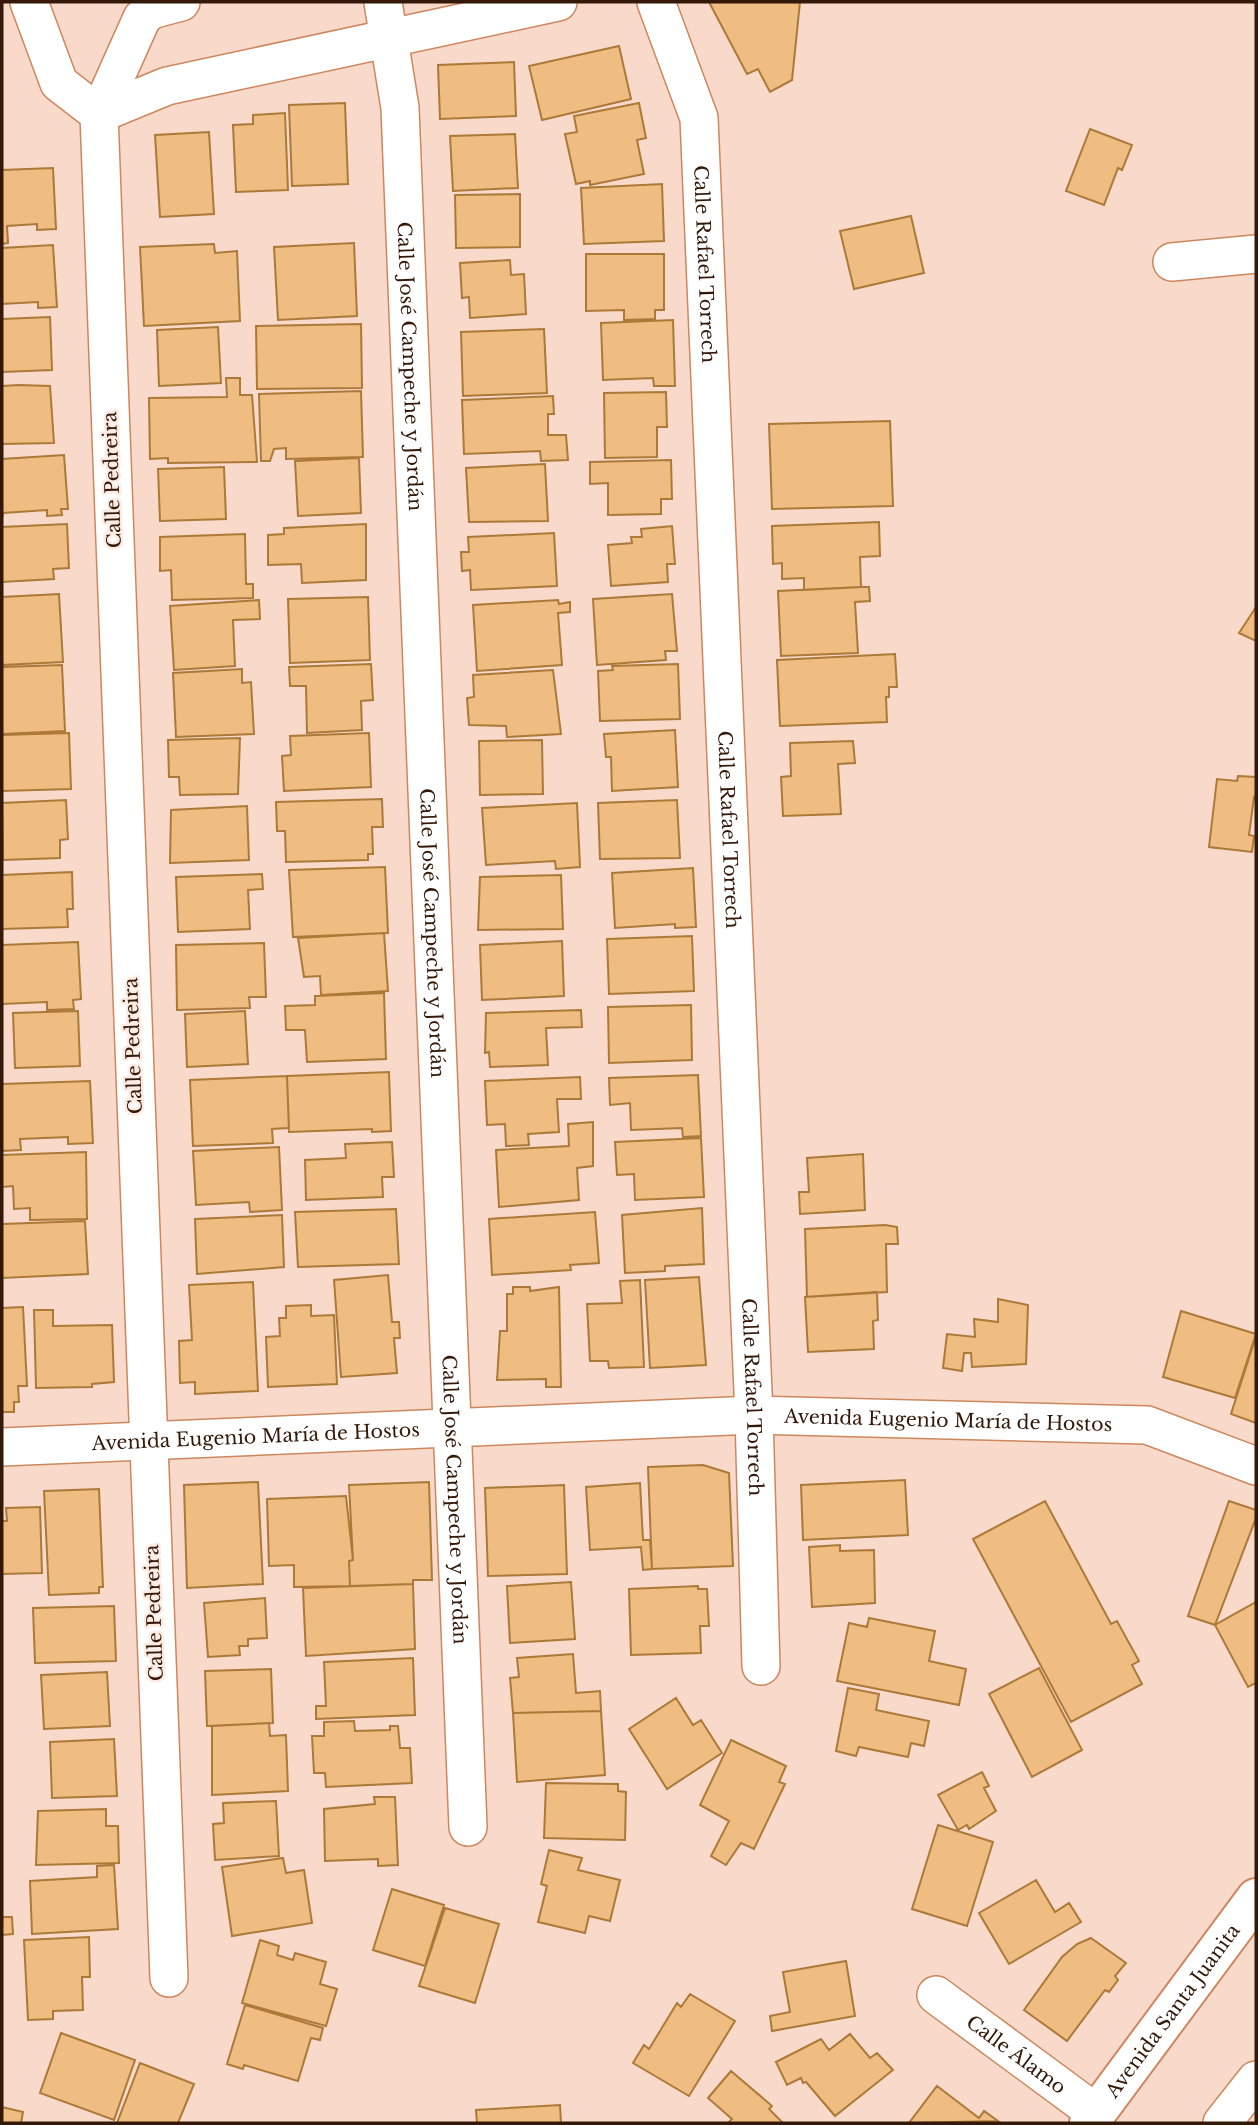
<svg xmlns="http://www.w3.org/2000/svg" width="1258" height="2125" font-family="'Libre Baskerville',serif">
  <rect width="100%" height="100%" fill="#f9daca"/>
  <path fill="#efbc82" stroke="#ac7939" stroke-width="2" d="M 709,2 L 800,2 L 792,80 L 770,92 L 758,69 L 747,74 Z
    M 619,46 L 631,99 L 542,120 L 529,66 Z
    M 514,62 L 516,116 L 440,119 L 438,65 Z
    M 345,103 L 348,184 L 292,186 L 289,105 Z
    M 639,103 L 646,138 L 637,140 L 644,174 L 590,185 L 590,181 L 576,184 L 565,134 L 577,132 L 574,116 Z
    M 285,113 L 288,190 L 236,192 L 233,125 L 253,124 L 253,115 Z
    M 1090,129 L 1132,145 L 1122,170 L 1118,168 L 1104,205 L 1066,191 Z
    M 209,132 L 214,214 L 160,217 L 155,135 Z
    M 515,134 L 518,188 L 453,191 L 450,136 Z
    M 53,168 L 56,229 L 37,230 L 37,224 L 7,226 L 8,243 L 2,244 L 2,170 Z
    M 662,184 L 664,241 L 584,244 L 581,188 Z
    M 520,194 L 520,247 L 456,248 L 455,195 Z
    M 911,216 L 924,273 L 854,289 L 840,231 Z
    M 354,243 L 357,316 L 278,320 L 274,247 Z
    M 214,244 L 215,253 L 237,251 L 240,321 L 144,326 L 140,247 Z
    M 53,245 L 57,307 L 38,308 L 38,302 L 2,304 L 2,248 Z
    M 586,254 L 664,254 L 664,310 L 655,310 L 655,319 L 624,320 L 624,310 L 586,311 Z
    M 510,260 L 511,275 L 524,274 L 526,314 L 470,318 L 469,297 L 462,298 L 460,263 Z
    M 50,317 L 52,370 L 2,372 L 2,319 Z
    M 673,320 L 675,386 L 654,386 L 653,378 L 603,380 L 601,323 Z
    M 361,324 L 362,388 L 257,389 L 256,326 Z
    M 218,327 L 221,383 L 159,386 L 157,330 Z
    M 544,329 L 547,393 L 463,396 L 461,332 Z
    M 226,378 L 240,378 L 240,395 L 252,395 L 257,462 L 168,463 L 168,458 L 150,459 L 149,398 L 227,397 Z
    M 19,385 L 50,386 L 54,443 L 2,444 L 2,386 Z
    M 361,391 L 363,457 L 286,459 L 286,448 L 274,449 L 270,461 L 261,461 L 259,394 Z
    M 666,392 L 667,427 L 657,427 L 657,457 L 605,458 L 604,393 Z
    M 553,396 L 554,414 L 548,414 L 548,435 L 566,435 L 568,460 L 541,461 L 540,451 L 464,454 L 462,400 Z
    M 890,421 L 893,506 L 772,509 L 769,424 Z
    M 64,455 L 68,509 L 61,509 L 62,515 L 47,516 L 47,510 L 3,513 L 2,518 L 2,459 Z
    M 359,458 L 361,513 L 298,516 L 295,461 Z
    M 671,460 L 672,499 L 661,499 L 661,514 L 608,515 L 608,483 L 590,484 L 590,462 Z
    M 545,464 L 548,521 L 469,522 L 466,468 Z
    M 224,467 L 226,519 L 160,521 L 158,469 Z
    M 879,522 L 880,556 L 860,557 L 861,587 L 804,590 L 804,578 L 782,579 L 782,563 L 773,564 L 772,526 Z
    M 67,524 L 69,568 L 53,569 L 54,579 L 2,582 L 2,527 Z
    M 366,524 L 366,580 L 302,583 L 301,564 L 268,565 L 268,535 L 284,534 L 284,528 Z
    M 672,526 L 675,564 L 667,564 L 668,582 L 611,586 L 608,545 L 632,543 L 631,537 L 642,537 L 641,529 Z
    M 554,533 L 557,586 L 471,590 L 470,570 L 462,571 L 461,552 L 469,552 L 468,537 Z
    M 245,534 L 246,584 L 253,584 L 253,598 L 172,600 L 171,570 L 160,571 L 160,537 Z
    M 861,587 L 869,587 L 870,601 L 855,602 L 858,653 L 781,656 L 778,591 Z
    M 59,594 L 63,662 L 2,665 L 2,597 Z
    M 672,594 L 677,651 L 665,651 L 666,660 L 597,665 L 593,599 Z
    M 368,597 L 370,660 L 290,663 L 288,599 Z
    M 259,600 L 260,619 L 233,620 L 235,666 L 174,670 L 170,606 Z
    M 558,600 L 559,604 L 570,602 L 570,612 L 558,613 L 562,665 L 477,671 L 473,605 Z
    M 1256,607 L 1256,641 L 1239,633 Z
    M 895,654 L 897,687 L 889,687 L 889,697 L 886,697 L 887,722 L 780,726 L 777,660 Z
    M 371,664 L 373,700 L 361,701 L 362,730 L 307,733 L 306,686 L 290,686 L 289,667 Z
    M 678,664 L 680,719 L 600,721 L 598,671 L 613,670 L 612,666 Z
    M 62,665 L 65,731 L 2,734 L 2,667 Z
    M 242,669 L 242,683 L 251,682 L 254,734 L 176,737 L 173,673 Z
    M 553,670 L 561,734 L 507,737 L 506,726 L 469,725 L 467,698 L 474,697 L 473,675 Z
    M 675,730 L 678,787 L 612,791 L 611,757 L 606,757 L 604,734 Z
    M 69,733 L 71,789 L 2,791 L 2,735 Z
    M 369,733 L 371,787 L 284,791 L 282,756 L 291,755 L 290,736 Z
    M 240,738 L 238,794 L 180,795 L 179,777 L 169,777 L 168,740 Z
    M 542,740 L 543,794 L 480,795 L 479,741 Z
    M 853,741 L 855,763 L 838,764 L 841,814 L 783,816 L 781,777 L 791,776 L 790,743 Z
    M 1238,776 L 1256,777 L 1256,798 L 1254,797 L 1249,835 L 1254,836 L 1252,852 L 1209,847 L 1217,779 L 1237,781 Z
    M 382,799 L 383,827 L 372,827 L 373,854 L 368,854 L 368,860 L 286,862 L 285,831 L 277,831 L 276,802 Z
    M 66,800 L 68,839 L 60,840 L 60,858 L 3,860 L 2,803 Z
    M 677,800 L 680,858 L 600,859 L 598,803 Z
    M 577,803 L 580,867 L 556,869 L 555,861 L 486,865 L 482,808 Z
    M 247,806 L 249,860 L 170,863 L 171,810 Z
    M 385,867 L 388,933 L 293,937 L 289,870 Z
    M 693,868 L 696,927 L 675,928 L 675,924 L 615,928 L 612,873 Z
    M 72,872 L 73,909 L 67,909 L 68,927 L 2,929 L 2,875 Z
    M 262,874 L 263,889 L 248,890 L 250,929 L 178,932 L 176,877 Z
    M 561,875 L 563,929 L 478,930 L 480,877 Z
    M 384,933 L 388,991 L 321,995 L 320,976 L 304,977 L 298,938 Z
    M 692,936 L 694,991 L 609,994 L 607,939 Z
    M 562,941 L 564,996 L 482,1000 L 480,945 Z
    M 78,942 L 81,999 L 73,1000 L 74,1009 L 47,1010 L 47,1002 L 2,1004 L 2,945 Z
    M 264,943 L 266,997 L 249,997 L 250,1008 L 177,1010 L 176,945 Z
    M 384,993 L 386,1059 L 307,1062 L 305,1030 L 286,1030 L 285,1006 L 315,1005 L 315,996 Z
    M 691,1005 L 692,1060 L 609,1063 L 608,1007 Z
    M 581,1010 L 582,1027 L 546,1028 L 548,1065 L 490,1067 L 489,1052 L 485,1053 L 486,1013 Z
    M 78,1011 L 80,1066 L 15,1068 L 13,1013 Z
    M 245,1011 L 248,1064 L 187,1067 L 185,1014 Z
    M 389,1072 L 391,1131 L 372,1132 L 372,1129 L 289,1132 L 287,1076 Z
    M 698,1075 L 701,1136 L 683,1137 L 682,1128 L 631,1130 L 630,1103 L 610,1105 L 609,1078 Z
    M 287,1076 L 289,1128 L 272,1129 L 273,1143 L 193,1146 L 190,1080 Z
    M 580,1077 L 581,1099 L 557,1099 L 559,1132 L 528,1134 L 529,1145 L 506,1146 L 505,1124 L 487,1125 L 485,1081 Z
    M 90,1081 L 93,1143 L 68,1144 L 68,1137 L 20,1139 L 21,1150 L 2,1151 L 2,1084 Z
    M 593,1122 L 593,1166 L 577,1168 L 579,1200 L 499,1207 L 496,1150 L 569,1146 L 568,1124 Z
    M 701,1138 L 704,1197 L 635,1200 L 634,1174 L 617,1175 L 615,1142 Z
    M 392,1142 L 394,1177 L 382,1177 L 383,1197 L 306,1200 L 305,1160 L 346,1158 L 345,1144 Z
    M 279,1147 L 282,1210 L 250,1212 L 249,1202 L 196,1205 L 193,1151 Z
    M 86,1152 L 87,1219 L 30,1220 L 30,1208 L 14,1209 L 13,1186 L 2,1187 L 2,1155 Z
    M 863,1154 L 865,1210 L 800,1214 L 799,1192 L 809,1192 L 807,1158 Z
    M 702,1208 L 704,1264 L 665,1266 L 665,1271 L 625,1273 L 622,1215 Z
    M 396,1209 L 399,1264 L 298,1267 L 295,1212 Z
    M 595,1212 L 599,1263 L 570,1265 L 571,1270 L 492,1275 L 489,1219 Z
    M 282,1215 L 284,1267 L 197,1274 L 195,1219 Z
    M 85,1221 L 88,1274 L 2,1278 L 2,1224 Z
    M 885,1225 L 897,1227 L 898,1244 L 886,1244 L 887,1292 L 807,1297 L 805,1229 Z
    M 388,1275 L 392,1322 L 399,1322 L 400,1338 L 394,1338 L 397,1373 L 341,1377 L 334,1280 Z
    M 699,1277 L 706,1365 L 650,1368 L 645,1280 Z
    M 640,1280 L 644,1367 L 609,1368 L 608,1361 L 590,1361 L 587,1304 L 622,1303 L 620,1281 Z
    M 253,1282 L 258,1391 L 195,1394 L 195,1382 L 180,1383 L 179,1341 L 192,1340 L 189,1285 Z
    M 513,1287 L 530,1287 L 530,1291 L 559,1287 L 561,1387 L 546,1387 L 546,1379 L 497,1380 L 500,1331 L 507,1331 L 507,1294 L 513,1294 Z
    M 877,1292 L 878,1320 L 873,1321 L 874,1349 L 808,1352 L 805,1297 Z
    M 998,1299 L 1028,1305 L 1026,1364 L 972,1367 L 971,1353 L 964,1353 L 962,1371 L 943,1368 L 947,1334 L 975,1337 L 974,1319 L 998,1322 Z
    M 311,1305 L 311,1316 L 334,1315 L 337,1384 L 268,1387 L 266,1337 L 280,1336 L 279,1318 L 286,1318 L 286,1306 Z
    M 23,1307 L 27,1386 L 18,1386 L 19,1402 L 14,1402 L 14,1412 L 2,1412 L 2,1308 Z
    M 34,1310 L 53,1310 L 53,1326 L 112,1325 L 114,1382 L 92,1384 L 92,1387 L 36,1388 Z
    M 1181,1311 L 1256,1334 L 1235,1398 L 1163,1377 Z
    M 1256,1336 L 1256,1423 L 1231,1414 Z
    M 703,1465 L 729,1473 L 733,1566 L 652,1569 L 648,1467 Z
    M 905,1480 L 908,1535 L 803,1540 L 801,1485 Z
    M 258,1482 L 263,1584 L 187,1588 L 184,1485 Z
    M 429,1482 L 432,1580 L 413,1580 L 413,1584 L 350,1586 L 349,1561 L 353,1560 L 349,1485 Z
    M 640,1483 L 643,1540 L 650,1540 L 652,1569 L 643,1570 L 641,1547 L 590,1550 L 586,1487 Z
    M 564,1485 L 567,1574 L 488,1576 L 485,1488 Z
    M 99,1489 L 103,1587 L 99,1587 L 99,1593 L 49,1595 L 44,1491 Z
    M 346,1496 L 353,1560 L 349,1561 L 350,1586 L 294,1587 L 294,1565 L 269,1566 L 267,1499 Z
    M 1045,1501 L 1111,1624 L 1117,1621 L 1139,1661 L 1132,1665 L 1142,1684 L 1071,1722 L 973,1539 Z
    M 1229,1501 L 1256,1510 L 1256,1518 L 1215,1625 L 1188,1616 Z
    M 40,1507 L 42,1573 L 2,1574 L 2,1521 L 7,1521 L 6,1508 Z
    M 840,1545 L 840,1551 L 874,1550 L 875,1603 L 812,1607 L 809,1547 Z
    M 571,1582 L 575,1639 L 510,1643 L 507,1586 Z
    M 413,1584 L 415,1649 L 306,1656 L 303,1588 Z
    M 698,1586 L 698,1589 L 707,1589 L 709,1626 L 700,1626 L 701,1653 L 631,1655 L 629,1589 Z
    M 265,1598 L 267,1638 L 248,1639 L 248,1646 L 239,1646 L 240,1655 L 208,1657 L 204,1603 Z
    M 1256,1602 L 1256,1683 L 1248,1687 L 1215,1625 Z
    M 114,1606 L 116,1661 L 35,1663 L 33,1608 Z
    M 869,1618 L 935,1631 L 929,1661 L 966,1669 L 959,1705 L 837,1681 L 849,1623 L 867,1627 Z
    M 573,1654 L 576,1693 L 600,1691 L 601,1711 L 513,1713 L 510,1678 L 519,1677 L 517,1658 Z
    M 413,1658 L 415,1715 L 316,1719 L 316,1706 L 326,1706 L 324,1662 Z
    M 1039,1668 L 1082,1750 L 1032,1777 L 989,1694 Z
    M 271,1669 L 273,1723 L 207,1726 L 205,1671 Z
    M 107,1672 L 110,1726 L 44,1729 L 41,1675 Z
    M 848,1688 L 879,1694 L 876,1710 L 929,1721 L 924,1746 L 911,1743 L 908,1757 L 859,1747 L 856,1756 L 836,1751 Z
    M 676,1698 L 693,1725 L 701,1720 L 722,1753 L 667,1789 L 629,1729 Z
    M 601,1711 L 605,1775 L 517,1782 L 513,1713 Z
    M 354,1721 L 355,1731 L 390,1730 L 390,1726 L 398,1726 L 400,1748 L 410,1748 L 412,1783 L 326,1787 L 325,1773 L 314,1773 L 312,1736 L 324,1736 L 324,1722 Z
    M 269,1723 L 270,1736 L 286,1735 L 288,1791 L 212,1795 L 212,1726 Z
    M 114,1739 L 117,1796 L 52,1798 L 50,1742 Z
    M 731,1740 L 786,1766 L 779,1782 L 785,1784 L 754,1849 L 741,1843 L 726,1865 L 711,1856 L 729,1821 L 700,1805 Z
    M 982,1772 L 989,1786 L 984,1788 L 996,1811 L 969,1829 L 967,1825 L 958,1830 L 938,1795 Z
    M 546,1783 L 618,1784 L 618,1791 L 626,1792 L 625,1840 L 544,1838 Z
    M 374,1797 L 395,1797 L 398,1865 L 378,1866 L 378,1859 L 325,1861 L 324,1809 L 375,1804 Z
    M 276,1801 L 279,1856 L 215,1860 L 213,1824 L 224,1823 L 223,1803 Z
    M 106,1809 L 106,1826 L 118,1826 L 119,1863 L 36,1865 L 38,1811 Z
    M 938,1825 L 993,1842 L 967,1926 L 912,1909 Z
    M 549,1850 L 582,1858 L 578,1870 L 620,1880 L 610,1921 L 589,1916 L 585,1933 L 538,1922 L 547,1886 L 541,1884 Z
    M 283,1858 L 286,1873 L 304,1870 L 312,1923 L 232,1936 L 222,1867 Z
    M 114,1865 L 118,1929 L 32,1934 L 30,1881 L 97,1877 L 97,1866 Z
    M 1036,1880 L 1055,1912 L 1069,1903 L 1081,1922 L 1009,1964 L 979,1913 Z
    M 392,1889 L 444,1905 L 425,1966 L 373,1950 Z
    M 445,1908 L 499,1924 L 475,2003 L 419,1986 Z
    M 2,1917 L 12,1917 L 13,1934 L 2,1935 Z
    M 89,1937 L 90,1977 L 82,1977 L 83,2010 L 53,2011 L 53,2019 L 28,2020 L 24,1940 Z
    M 1091,1938 L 1126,1963 L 1115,1976 L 1118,1980 L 1109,1992 L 1105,1990 L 1067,2041 L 1024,2010 L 1062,1957 L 1077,1944 Z
    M 260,1940 L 279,1946 L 277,1955 L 293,1960 L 295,1953 L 326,1962 L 320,1984 L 337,1989 L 326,2026 L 242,2003 Z
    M 846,1961 L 855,2016 L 772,2031 L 770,2016 L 790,2012 L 783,1972 Z
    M 690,1994 L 735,2021 L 689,2096 L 633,2063 L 644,2045 L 649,2049 L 677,2003 L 681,2007 Z
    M 245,2005 L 323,2028 L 320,2040 L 311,2038 L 298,2081 L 244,2065 L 243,2069 L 227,2064 Z
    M 61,2033 L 135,2060 L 114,2120 L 40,2093 Z
    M 850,2034 L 870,2058 L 877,2053 L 893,2070 L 835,2116 L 806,2082 L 803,2083 L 801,2078 L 787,2085 L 776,2062 L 821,2039 L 829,2050 Z
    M 140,2063 L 194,2084 L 178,2123 L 117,2123 Z
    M 731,2071 L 772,2106 L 769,2109 L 783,2123 L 728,2123 L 732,2119 L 708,2098 Z
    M 937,2086 L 979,2118 L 984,2111 L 998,2121 L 909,2123 Z
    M 560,2105 L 561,2123 L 477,2123 L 476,2110 Z
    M 2,2107 L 23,2112 L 21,2123 L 2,2123 Z"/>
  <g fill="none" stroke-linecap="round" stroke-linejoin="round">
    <g stroke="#cd875f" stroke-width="40">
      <g id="minor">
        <path d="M 29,2 L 59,83 L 99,114"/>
        <path id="s1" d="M 383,2 L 400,108 L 468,1827"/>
        <path id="s2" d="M 656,2 L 699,118 L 754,1415 L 761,1666"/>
        <path d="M 99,114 L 167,86 L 558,2"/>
        <path d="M 1172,262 L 1256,254"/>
        <path id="s3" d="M 2,1447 L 754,1415 L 1147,1425 L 1256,1466"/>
        <path d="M 169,1978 L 99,114 L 142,18 L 151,10 L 181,2"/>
        <path id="s4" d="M 936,1995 L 1096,2113"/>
        <path d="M 1222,2123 L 1256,2080"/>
      </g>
    </g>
    <g stroke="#cd875f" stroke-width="42">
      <g id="tertiary">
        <path id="s5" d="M 1089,2123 L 1256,1898"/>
      </g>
    </g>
    <use href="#minor" stroke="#fff" stroke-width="37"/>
    <use href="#tertiary" stroke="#fff" stroke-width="38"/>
  </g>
  <g text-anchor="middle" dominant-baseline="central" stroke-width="5" stroke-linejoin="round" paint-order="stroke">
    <g font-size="19" fill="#341808" stroke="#fbebe3">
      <text stroke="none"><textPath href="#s2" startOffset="270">Calle Rafael Torrech</textPath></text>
      <text stroke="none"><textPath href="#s1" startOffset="366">Calle José Campeche y Jordán</textPath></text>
      <text transform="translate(112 480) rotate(-92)">Calle Pedreira</text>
      <text stroke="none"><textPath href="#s2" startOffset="836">Calle Rafael Torrech</textPath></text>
      <text stroke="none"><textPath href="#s1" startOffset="933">Calle José Campeche y Jordán</textPath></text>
      <text transform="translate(133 1046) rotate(-92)">Calle Pedreira</text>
      <text stroke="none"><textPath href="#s2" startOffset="1404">Calle Rafael Torrech</textPath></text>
      <text stroke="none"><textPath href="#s3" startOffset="947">Avenida Eugenio María de Hostos</textPath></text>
      <text stroke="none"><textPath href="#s3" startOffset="254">Avenida Eugenio María de Hostos</textPath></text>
      <text stroke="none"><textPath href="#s1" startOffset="1500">Calle José Campeche y Jordán</textPath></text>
      <text transform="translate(154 1613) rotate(-92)">Calle Pedreira</text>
      <text stroke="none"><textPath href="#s5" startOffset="140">Avenida Santa Juanita</textPath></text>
      <text stroke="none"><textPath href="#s4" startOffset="100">Calle Álamo</textPath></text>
    </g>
  </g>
  <rect width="1258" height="2125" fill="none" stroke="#341808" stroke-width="7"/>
</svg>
